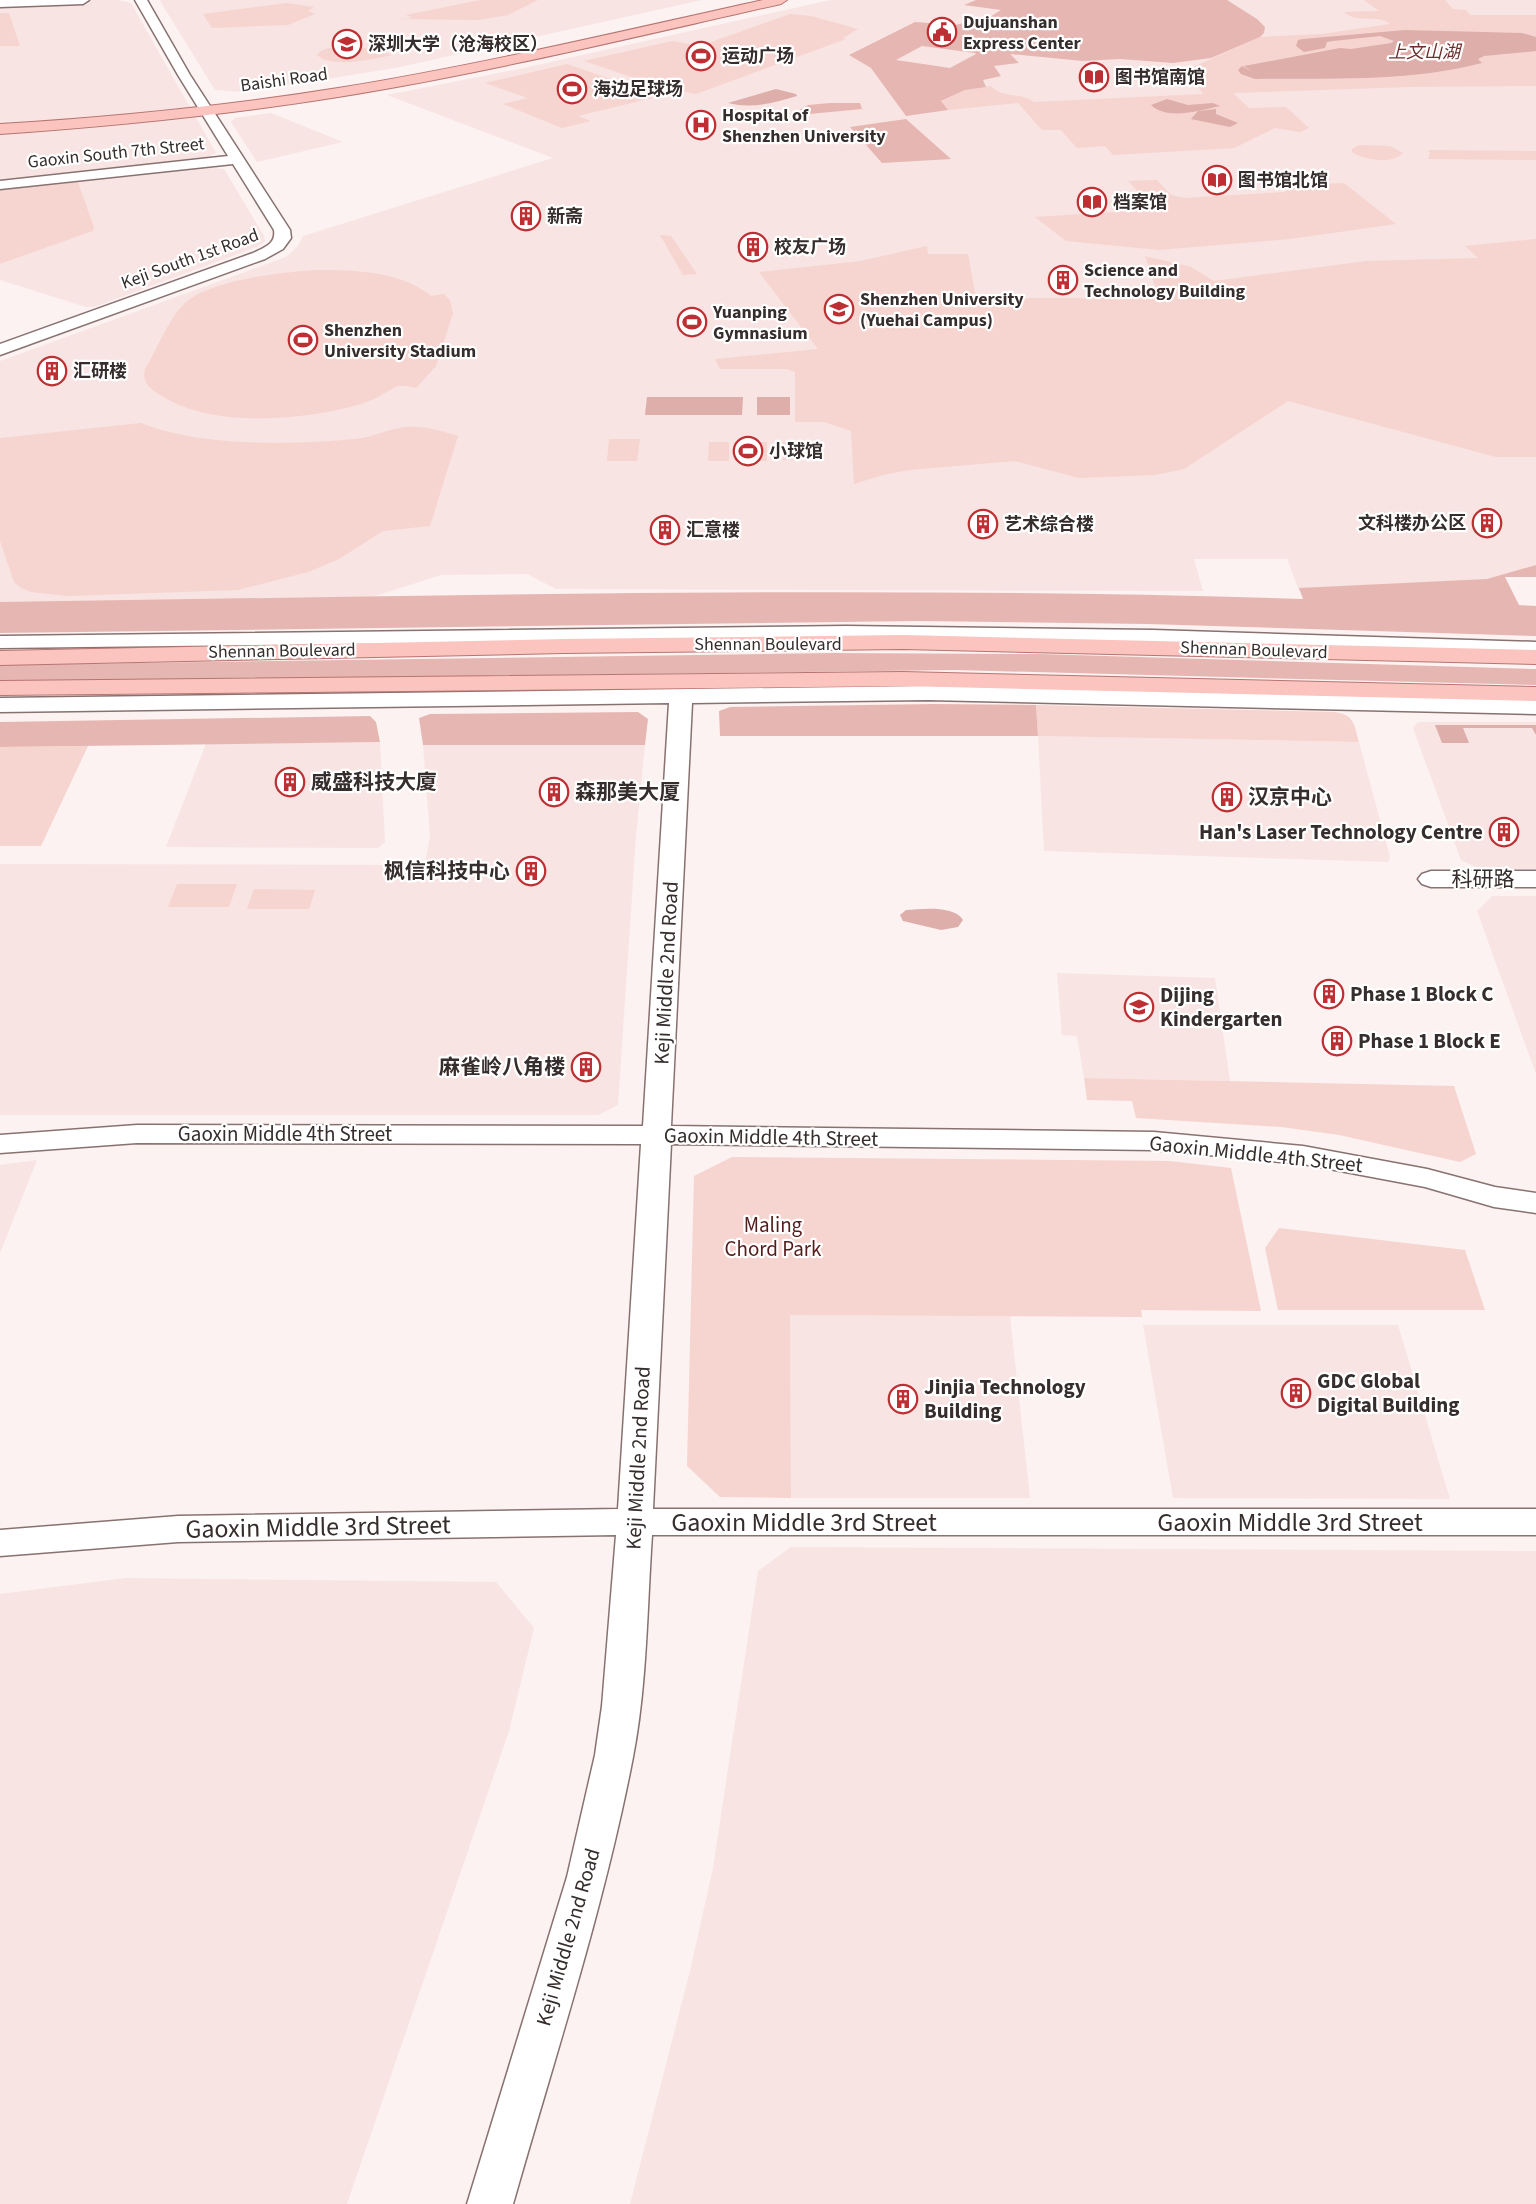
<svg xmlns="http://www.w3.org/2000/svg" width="1536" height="2204" font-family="'Source Sans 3','Noto Sans SC',sans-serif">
  <rect width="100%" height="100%" fill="#fcf2f1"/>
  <path fill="#f8e4e2" d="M 0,0 L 117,0 L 131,3 L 216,153 L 199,160 L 0,182 Z
    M 162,0 L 702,0 L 395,68 L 244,92 L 215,90 L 160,1 Z
    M 831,0 L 1536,0 L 1536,567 L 1499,577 L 1416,592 L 1299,591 L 1287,559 L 1194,559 L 1203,591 L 556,589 L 527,574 L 441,575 L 366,599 L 0,608 L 0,361 L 286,257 L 298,246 L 303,236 L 553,158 L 387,95 L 519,69 Z
    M 271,113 L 343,142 L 257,162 L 231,122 L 235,118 Z
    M 213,168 L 224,169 L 264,236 L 265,241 L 257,247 L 94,307 L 86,307 L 0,280 L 0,264 L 90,232 L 94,227 L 78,182 Z
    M 1418,722 L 1536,722 L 1536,869 L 1480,869 L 1461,860 L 1413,728 Z
    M 1038,736 L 1359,742 L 1390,857 L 1388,862 L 1044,851 Z
    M 380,742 L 385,842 L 378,848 L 166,847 L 206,744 Z
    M 423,745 L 645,745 L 636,836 L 618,1105 L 598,1115 L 0,1115 L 0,864 L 425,865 L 430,836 Z
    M 1492,896 L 1536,896 L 1536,1074 L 1477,911 Z
    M 1057,973 L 1215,978 L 1230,1081 L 1084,1078 L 1077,1036 L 1062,1035 Z
    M 37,1160 L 0,1253 L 0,1165 Z
    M 790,1315 L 1010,1316 L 1030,1498 L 791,1498 Z
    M 1143,1325 L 1398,1325 L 1450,1499 L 1173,1498 Z
    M 791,1547 L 1536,1551 L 1536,2204 L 630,2204 L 690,1971 L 713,1868 L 758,1571 Z
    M 126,1578 L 496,1582 L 534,1628 L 509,1731 L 347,2204 L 0,2204 L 0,1594 Z"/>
  <path fill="#f6d4d0" d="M 480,0 L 538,0 L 508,15 L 478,20 L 398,19 L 413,18 L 406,15 Z
    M 1364,0 L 1445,0 L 1453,9 L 1466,10 L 1470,15 L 1536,15 L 1536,86 L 1409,87 L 1233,93 L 1249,108 L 1286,107 L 1309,128 L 1300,132 L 1275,128 L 1234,148 L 1113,155 L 1105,146 L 1077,148 L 1061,130 L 1042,130 L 1018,103 L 948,110 L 940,102 L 965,90 L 991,86 C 1002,99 1021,92 1034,102 L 1203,94 L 1190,74 L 1195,66 L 1260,37 L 1322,34 L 1390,24 C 1377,13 1360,25 1344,12 L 1379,11 Z
    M 287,3 L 314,7 L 308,11 L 315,14 L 288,25 L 212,28 L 203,14 Z
    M 0,13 L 9,13 L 20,46 L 0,46 Z
    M 790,14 L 811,16 L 858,29 L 843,38 L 846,39 L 696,94 L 661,87 L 584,61 L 672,41 L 700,46 Z
    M 348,46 L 374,49 L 392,55 C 374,59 332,69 317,55 C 323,46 338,47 348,46 Z
    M 567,64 L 660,96 L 578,116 L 591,121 L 562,128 L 503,104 L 528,98 L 485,83 Z
    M 1359,145 L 1390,146 L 1403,153 C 1392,165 1364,160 1352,152 L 1352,149 Z
    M 1428,150 L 1536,151 L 1536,160 L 1428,159 L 1430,153 Z
    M 1157,180 L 1171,195 L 1184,198 L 1285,192 L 1289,189 L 1286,186 L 1344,183 L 1396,224 L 1290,239 L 1159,250 L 1066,241 L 1035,217 L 1148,210 L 1153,207 L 1128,181 Z
    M 78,182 L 94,227 L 93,231 L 0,264 L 0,190 Z
    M 660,235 L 671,236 L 697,274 L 683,275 Z
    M 1536,239 L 1536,457 L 1496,457 L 1288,401 L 1184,469 L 1155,475 L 1079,478 L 1015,461 L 909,470 L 883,475 L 854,484 L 851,431 L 824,422 L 795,422 L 795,372 L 787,369 L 720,369 L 715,359 L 818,349 L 759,272 L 861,261 L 927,246 L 928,254 L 968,254 L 976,298 L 1159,298 L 1145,256 L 1191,267 L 1214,281 L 1366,261 L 1478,258 L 1465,246 Z
    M 317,270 C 354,270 401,271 431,296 L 444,294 L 450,300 L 453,313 L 436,366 L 416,388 C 411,387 403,385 398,386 C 385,392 375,400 361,404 C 306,420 218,428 167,399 C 154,391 141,386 145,369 C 157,349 167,322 183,305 C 207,280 283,272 317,270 Z
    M 141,423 C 200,447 292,445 355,439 C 370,438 384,431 399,428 C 419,424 439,430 458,436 L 430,526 L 383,531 L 339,559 L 308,572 L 238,590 L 68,596 L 31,592 L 21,588 L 14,582 L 0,541 L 0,438 Z
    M 609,439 L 640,439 L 637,461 L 607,461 Z
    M 803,441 L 804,460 L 783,460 L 783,442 Z
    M 709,442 L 729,442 L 729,461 L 708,461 Z
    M 747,442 L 767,442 L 767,461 L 747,461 Z
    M 1036,705 L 1335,712 C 1355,715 1354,725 1359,742 L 1038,736 Z
    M 88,746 L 41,846 L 0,846 L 0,747 Z
    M 177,884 L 237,884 L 229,907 L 168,907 Z
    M 254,889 L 315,890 L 309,909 L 247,909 Z
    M 1084,1078 L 1454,1086 L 1476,1154 L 1460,1162 L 1339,1135 L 1281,1127 L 1136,1118 L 1132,1101 L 1087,1100 Z
    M 732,1157 L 1170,1161 L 1231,1168 L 1261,1311 L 1141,1310 L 1142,1317 L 790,1315 L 791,1498 L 720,1497 L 687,1466 L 694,1176 Z
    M 1279,1228 L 1465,1250 L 1485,1310 L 1278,1310 L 1265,1248 Z"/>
  <path fill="#e6b7b2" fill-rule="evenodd" d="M 976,0 L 1227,0 L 1257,19 L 1265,27 L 1264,33 L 1260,37 L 1211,58 L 1173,63 L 1120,59 L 1083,61 L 1010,54 L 1019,63 L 994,66 L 1001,76 L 983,80 L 986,87 L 965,90 L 941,101 L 948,110 L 906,116 L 871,68 L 849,55 L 915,22 L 955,25 L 990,17 L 1001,10 L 964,5 ZM 922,46 L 975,53 L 976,54 L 950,68 L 896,60 Z
    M 830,103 L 860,103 L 862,109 L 799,115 L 796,112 L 808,105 Z
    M 906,119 L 951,159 L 882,163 L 850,127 Z
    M 1536,565 L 1536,577 L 1505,577 L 1519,605 L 1536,606 L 1536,636 L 1147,624 L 918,621 L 0,633 L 0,602 C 434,596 869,585 1303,599 L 1299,588 L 1487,579 Z
    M 833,653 L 1039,654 L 1536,669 L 1536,685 L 955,670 L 0,682 L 0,665 Z
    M 934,704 L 1036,705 L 1038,736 L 720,736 L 719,711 L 730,707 Z
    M 638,712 L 648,719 L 645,745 L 423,745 L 419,718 L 430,714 Z
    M 370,716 L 376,722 L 380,742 L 0,747 L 0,722 Z"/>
  <path fill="#ddaeaa" d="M 1405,30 L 1522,33 L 1536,37 L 1536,51 L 1484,56 L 1478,59 L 1482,63 C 1409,82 1329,78 1255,79 L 1241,74 L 1238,70 L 1242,66 L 1252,72 L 1244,66 L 1340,48 L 1351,49 L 1391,43 L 1394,41 L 1380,36 L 1333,41 L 1327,42 L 1325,48 L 1304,52 L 1296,46 L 1298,40 L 1303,39 Z
    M 776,89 L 796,94 L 797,96 C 774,103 752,109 728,103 Z
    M 1167,99 L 1188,105 L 1213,103 L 1220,106 C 1201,110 1168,121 1151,105 Z
    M 1216,109 L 1216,114 L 1238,123 L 1230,127 L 1191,119 L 1198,111 Z
    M 647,397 L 743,397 L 742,415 L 645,415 Z
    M 757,397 L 790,397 L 790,415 L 757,415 Z
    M 1435,725 L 1536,725 L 1536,735 L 1532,728 L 1463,728 L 1469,743 L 1442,743 Z
    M 906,910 C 922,909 954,905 963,920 L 958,927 L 941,930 L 903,921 L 900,915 Z"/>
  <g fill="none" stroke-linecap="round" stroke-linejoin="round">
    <g stroke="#877270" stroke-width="3">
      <path id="secondary" d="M 0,0 L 89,0 L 83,4 L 0,7 Z
        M 135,0 L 147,0 L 190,75 L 290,230 L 291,238 L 283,249 L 265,259 L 0,355 L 0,344 L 253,253 C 265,247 276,244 274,230 L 233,164 L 0,189 L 0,181 L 228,156 L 178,75 Z
        M 846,626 L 1153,630 L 1536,642 L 1536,654 L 1153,642 L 846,638 L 0,648 L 0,636 Z
        M 928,686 L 1536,700 L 1536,714 L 928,700 L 692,703 L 671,1126 L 1154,1132 L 1303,1146 L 1427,1169 L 1495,1187 L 1536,1193 L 1536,1213 L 1494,1207 L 1425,1187 L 1303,1164 L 1154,1150 L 671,1144 L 653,1509 L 1536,1509 L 1536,1535 L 652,1535 C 647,1608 647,1685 633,1757 C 604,1908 555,2056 513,2204 L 467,2204 L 567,1877 L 595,1755 L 602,1706 L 616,1535 L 178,1542 L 0,1556 L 0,1530 L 178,1516 L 618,1509 L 641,1144 L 137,1143 L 0,1153 L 0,1135 L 137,1125 L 643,1126 L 669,703 L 0,712 L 0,698 Z
        M 1431,871 L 1536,871 L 1536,887 L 1431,887 L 1422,884 L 1418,879 L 1422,874 Z"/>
    </g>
    <g stroke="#b57571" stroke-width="2">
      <path id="primary" d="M 763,0 L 787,0 L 781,4 C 634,37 487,73 338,97 C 226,115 113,126 0,134 L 0,124 C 113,117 226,106 338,88 C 481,65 622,31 763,0 Z
        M 903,635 L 1536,650 L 1536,664 L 903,649 L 564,653 L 0,665 L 0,651 L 564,639 Z
        M 903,672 L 1536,687 L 1536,701 L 903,686 L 0,695 L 0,681 Z"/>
    </g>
    <use href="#secondary" fill="#fff" fill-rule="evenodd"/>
    <use href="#primary" fill="#fcc4bf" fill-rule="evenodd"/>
  </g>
  <defs>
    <g id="civic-ring" transform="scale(1.5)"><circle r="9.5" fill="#fff" stroke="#be2f33" stroke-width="1.5"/><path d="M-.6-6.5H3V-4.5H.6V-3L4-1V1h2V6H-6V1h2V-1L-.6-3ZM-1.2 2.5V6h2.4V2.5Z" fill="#be2f33"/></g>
    <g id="university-ring" transform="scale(1.5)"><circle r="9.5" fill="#fff" stroke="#be2f33" stroke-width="1.5"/><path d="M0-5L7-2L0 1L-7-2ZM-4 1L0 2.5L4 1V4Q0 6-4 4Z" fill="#be2f33"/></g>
    <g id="stadium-ring" transform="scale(1.5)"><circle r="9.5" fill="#fff" stroke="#be2f33" stroke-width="1.5"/><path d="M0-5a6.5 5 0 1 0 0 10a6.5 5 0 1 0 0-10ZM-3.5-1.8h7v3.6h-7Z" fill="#be2f33"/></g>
    <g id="library-ring" transform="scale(1.5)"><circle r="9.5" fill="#fff" stroke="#be2f33" stroke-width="1.5"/><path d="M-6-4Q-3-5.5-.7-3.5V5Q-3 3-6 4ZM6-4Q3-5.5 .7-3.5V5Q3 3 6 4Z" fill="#be2f33"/></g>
    <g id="hospital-ring" transform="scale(1.5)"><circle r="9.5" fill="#fff" stroke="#be2f33" stroke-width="1.5"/><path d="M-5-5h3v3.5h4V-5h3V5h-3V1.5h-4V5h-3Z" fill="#be2f33"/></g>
    <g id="building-ring" transform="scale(1.5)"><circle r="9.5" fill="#fff" stroke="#be2f33" stroke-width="1.5"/><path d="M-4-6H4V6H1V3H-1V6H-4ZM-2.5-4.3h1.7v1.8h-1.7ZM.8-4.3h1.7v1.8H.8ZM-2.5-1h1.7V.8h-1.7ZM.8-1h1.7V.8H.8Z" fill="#be2f33"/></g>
    <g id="school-ring" transform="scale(1.5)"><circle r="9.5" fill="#fff" stroke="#be2f33" stroke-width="1.5"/><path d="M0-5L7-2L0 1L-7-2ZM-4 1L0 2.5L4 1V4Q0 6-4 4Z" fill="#be2f33"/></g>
  </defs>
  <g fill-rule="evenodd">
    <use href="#civic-ring" x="942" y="32"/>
    <use href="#university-ring" x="347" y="44"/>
    <use href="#stadium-ring" x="701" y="56"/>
    <use href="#library-ring" x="1094" y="77"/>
    <use href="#stadium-ring" x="572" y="89"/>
    <use href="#hospital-ring" x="701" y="125"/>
    <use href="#library-ring" x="1217" y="180"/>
    <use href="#library-ring" x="1092" y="202"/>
    <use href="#building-ring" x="526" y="216"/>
    <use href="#building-ring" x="753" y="247"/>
    <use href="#building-ring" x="1063" y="280"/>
    <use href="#university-ring" x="839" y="309"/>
    <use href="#stadium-ring" x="692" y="322"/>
    <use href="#stadium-ring" x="303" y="340"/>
    <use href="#building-ring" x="52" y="371"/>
    <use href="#stadium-ring" x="748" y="451"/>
    <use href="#building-ring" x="1487" y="523"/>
    <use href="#building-ring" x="983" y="524"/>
    <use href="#building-ring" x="665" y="530"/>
    <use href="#building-ring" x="290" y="782"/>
    <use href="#building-ring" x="554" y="792"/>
    <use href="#building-ring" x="1227" y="797"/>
    <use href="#building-ring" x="1504" y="832"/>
    <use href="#building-ring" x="531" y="871"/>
    <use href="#building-ring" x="1329" y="994"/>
    <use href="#school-ring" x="1139" y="1007"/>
    <use href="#building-ring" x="1337" y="1041"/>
    <use href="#building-ring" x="586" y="1067"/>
    <use href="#building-ring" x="1296" y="1393"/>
    <use href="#building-ring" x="903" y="1399"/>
  </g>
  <g text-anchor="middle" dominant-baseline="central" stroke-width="4.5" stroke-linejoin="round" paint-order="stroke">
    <g font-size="18" font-weight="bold" fill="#362d2d" stroke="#fff" text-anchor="start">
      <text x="963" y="22">Dujuanshan<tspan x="963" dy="21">Express Center</tspan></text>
      <text x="368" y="44">深圳大学（沧海校区）</text>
      <text x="722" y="56">运动广场</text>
      <text x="1115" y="77">图书馆南馆</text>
      <text x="593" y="89">海边足球场</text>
      <text x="722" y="115">Hospital of<tspan x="722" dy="21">Shenzhen University</tspan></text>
      <text x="1238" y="180">图书馆北馆</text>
      <text x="1113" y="202">档案馆</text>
      <text x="547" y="216">新斋</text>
      <text x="774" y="247">校友广场</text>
      <text x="1084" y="270">Science and<tspan x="1084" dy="21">Technology Building</tspan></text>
      <text x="860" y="299">Shenzhen University<tspan x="860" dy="21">(Yuehai Campus)</tspan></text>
      <text x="713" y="312">Yuanping<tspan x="713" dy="21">Gymnasium</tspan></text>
      <text x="324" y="330">Shenzhen<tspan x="324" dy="21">University Stadium</tspan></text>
      <text x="73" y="371">汇研楼</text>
      <text x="769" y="451">小球馆</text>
      <text x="1466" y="523" text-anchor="end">文科楼办公区</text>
      <text x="1004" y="524">艺术综合楼</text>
      <text x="686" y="530">汇意楼</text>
    </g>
    <g font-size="18" font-style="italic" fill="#6b302d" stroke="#fff">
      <text x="1424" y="52">上文山湖</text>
    </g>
    <g font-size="18" fill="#362d2d" stroke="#fff">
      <text transform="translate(284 80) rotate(-8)">Baishi Road</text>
      <text transform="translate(116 153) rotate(-6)">Gaoxin South 7th Street</text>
      <text transform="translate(190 259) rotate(-20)">Keji South 1st Road</text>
      <text x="768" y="644">Shennan Boulevard</text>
      <text transform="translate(1254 650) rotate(2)">Shennan Boulevard</text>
      <text transform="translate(282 651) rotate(-1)">Shennan Boulevard</text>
    </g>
    <g font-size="21" font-weight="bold" fill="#362d2d" stroke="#fff" text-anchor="start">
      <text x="311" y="782">威盛科技大廈</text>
      <text x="575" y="792">森那美大厦</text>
      <text x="1248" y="797">汉京中心</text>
      <text x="1483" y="832" text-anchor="end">Han's Laser Technology Centre</text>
      <text x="510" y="871" text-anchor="end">枫信科技中心</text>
      <text x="1350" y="994">Phase 1 Block C</text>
      <text x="1160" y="995">Dijing<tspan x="1160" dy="24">Kindergarten</tspan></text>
      <text x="1358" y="1041">Phase 1 Block E</text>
      <text x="565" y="1067" text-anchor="end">麻雀岭八角楼</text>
      <text x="1317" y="1381">GDC Global<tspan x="1317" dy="24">Digital Building</tspan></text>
      <text x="924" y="1387">Jinjia Technology<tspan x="924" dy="24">Building</tspan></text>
    </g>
    <g font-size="21" fill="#362d2d" stroke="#fff">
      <text x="1483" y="879">科研路</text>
      <text transform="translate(666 973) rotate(-87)">Keji Middle 2nd Road</text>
      <text x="285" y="1134">Gaoxin Middle 4th Street</text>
      <text transform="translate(771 1137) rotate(1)">Gaoxin Middle 4th Street</text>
      <text transform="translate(1256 1154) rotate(6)">Gaoxin Middle 4th Street</text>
      <text transform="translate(638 1458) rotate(-87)">Keji Middle 2nd Road</text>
      <text transform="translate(568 1937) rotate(-74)">Keji Middle 2nd Road</text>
    </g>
    <g font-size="21" fill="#541c1b" stroke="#fff">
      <text x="773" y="1225">Maling<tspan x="773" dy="24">Chord Park</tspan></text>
    </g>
    <g font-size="26" fill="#362d2d" stroke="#fff">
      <text x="804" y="1522">Gaoxin Middle 3rd Street</text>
      <text x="1290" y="1522">Gaoxin Middle 3rd Street</text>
      <text transform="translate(318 1527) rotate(-1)">Gaoxin Middle 3rd Street</text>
    </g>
  </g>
</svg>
